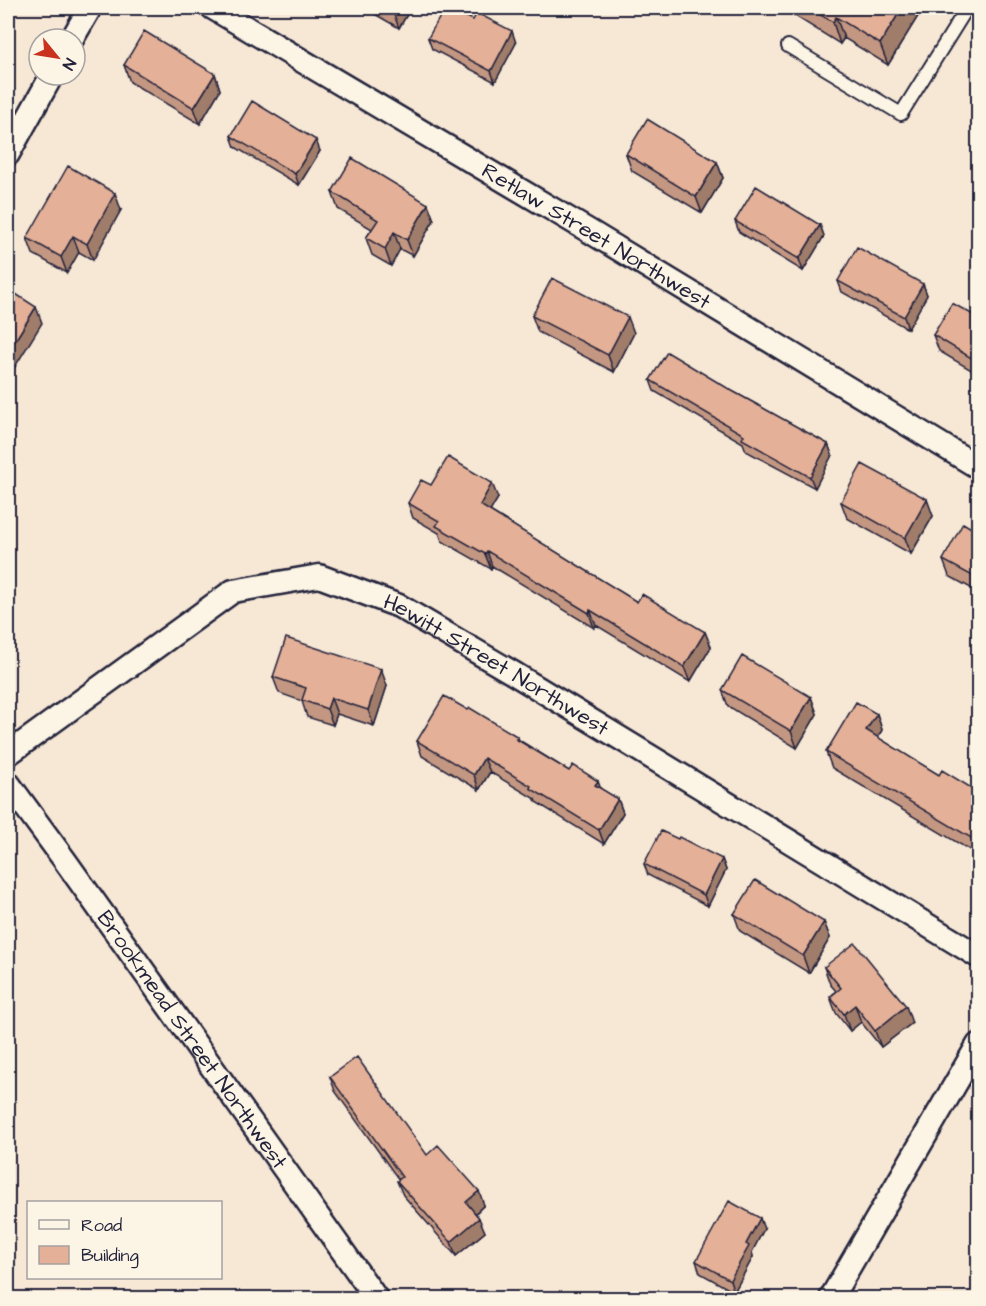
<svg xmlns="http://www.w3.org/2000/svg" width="986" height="1306" font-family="'Architects Daughter',sans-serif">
  <rect width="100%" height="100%" fill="#f7e7d5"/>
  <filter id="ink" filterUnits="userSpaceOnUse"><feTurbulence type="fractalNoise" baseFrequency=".0167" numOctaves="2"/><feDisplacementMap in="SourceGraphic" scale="12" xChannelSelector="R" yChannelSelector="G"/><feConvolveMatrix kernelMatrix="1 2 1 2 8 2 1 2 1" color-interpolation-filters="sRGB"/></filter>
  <g filter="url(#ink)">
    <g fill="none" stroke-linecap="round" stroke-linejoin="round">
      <g stroke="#22223b" stroke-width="16">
        <path id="service" d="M 788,46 L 901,114 L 967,8"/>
      </g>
      <g stroke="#22223b" stroke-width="27">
        <g id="minor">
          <path id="s1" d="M 213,8 L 589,231 L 978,467"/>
          <path d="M 72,39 L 90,8"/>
          <path d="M 8,154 L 52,75"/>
          <path id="s2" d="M 8,754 L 233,591 L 319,576 L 399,606 L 513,673 L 978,956"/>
          <path id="s3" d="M 8,783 L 66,862 L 376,1298"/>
          <path d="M 831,1298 L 978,1045"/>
        </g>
      </g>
      <use href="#service" stroke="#fcf5e5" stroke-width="12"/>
      <use href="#minor" stroke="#fcf5e5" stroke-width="22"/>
    </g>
    <path fill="#c49782" stroke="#22223b" stroke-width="1.5" d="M 364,8 L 411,8 L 399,28 Z
      M 785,8 L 923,8 L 888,65 L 844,38 L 840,44 L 787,11 Z
      M 428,38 L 516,43 L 495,82 L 432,49 Z
      M 124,65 L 215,74 L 220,90 L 200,124 L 130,82 Z
      M 231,136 L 320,151 L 299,185 L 235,147 Z
      M 626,154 L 717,162 L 723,178 L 702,213 L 632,171 Z
      M 332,192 L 434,220 L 413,256 L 400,249 L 391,266 L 372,255 L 366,238 L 372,229 L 338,209 Z
      M 121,210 L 93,260 L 79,252 L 67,273 L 33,254 L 27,238 Z
      M 735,221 L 820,225 L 824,236 L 803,271 L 739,232 Z
      M 838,281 L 923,284 L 927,295 L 908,329 L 842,292 Z
      M 978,311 L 978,374 L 939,351 L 933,335 L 975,316 Z
      M 532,316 L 634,333 L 614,372 L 538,332 Z
      M 650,380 L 734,392 L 828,444 L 832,455 L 815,488 L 746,451 L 743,443 L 654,391 Z
      M 431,485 L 498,498 L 490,511 L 637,602 L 705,632 L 711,647 L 690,682 L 596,625 L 594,628 L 492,566 L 491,569 L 442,541 L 439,533 L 413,518 L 408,503 Z
      M 841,502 L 933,516 L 911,554 L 847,518 Z
      M 978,532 L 978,592 L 949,576 L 943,560 Z
      M 273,677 L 387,686 L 374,726 L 337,714 L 333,725 L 307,717 L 302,701 L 279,693 Z
      M 722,690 L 811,697 L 817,714 L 797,748 L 728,706 Z
      M 468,710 L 518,737 L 519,740 L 569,771 L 618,799 L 623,813 L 604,844 L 536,802 L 535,799 L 490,772 L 479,790 L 422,756 L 417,741 Z
      M 877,714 L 882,730 L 878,738 L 939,775 L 978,792 L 978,855 L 832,768 L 826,752 Z
      M 678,839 L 722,859 L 726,870 L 708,906 L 648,875 L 644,864 Z
      M 734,914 L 824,922 L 830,938 L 809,973 L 740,931 Z
      M 824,967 L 912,1023 L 881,1047 L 861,1022 L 850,1031 L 836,1013 L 830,997 L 836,991 L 830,984 Z
      M 330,1077 L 427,1155 L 484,1205 L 476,1213 L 485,1232 L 456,1256 L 403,1195 L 397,1181 L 399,1180 L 335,1091 Z
      M 764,1229 L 752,1252 L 753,1257 L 734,1292 L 700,1273 L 696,1261 Z"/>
    <path fill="#a07b6a" stroke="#22223b" stroke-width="1.5" d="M 396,8 L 411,8 L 399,28 L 393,12 Z
      M 902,8 L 923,8 L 888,65 L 880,44 Z
      M 836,17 L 844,38 L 840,44 L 833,22 Z
      M 512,31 L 516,43 L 495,82 L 491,71 Z
      M 215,74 L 220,90 L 200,124 L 194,108 Z
      M 316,140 L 320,151 L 299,185 L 295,174 Z
      M 717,162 L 723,178 L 702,213 L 696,197 Z
      M 115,193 L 121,210 L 93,260 L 87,244 Z
      M 428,204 L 434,220 L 413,256 L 407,240 Z
      M 820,225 L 824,236 L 803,271 L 799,259 Z
      M 394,232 L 400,249 L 391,266 L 385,249 Z
      M 73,236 L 79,252 L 67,273 L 61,257 Z
      M 923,284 L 927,295 L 908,329 L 904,317 Z
      M 36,307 L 42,323 L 8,378 L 8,352 Z
      M 628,317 L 634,333 L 614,372 L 608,355 Z
      M 828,444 L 832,455 L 815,488 L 810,477 Z
      M 492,483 L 498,498 L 485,520 L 480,505 Z
      M 927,499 L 933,516 L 911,554 L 905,538 Z
      M 487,551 L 492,566 L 491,569 L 485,554 Z
      M 590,610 L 596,625 L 594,628 L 589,613 Z
      M 705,632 L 711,647 L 690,682 L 684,667 Z
      M 381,669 L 387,686 L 374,726 L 368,710 Z
      M 811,697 L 817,714 L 797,748 L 791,731 Z
      M 331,698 L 337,714 L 333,725 L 327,709 Z
      M 877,714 L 882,730 L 872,747 L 866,730 Z
      M 484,758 L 490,772 L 479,790 L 474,775 Z
      M 598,781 L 603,795 L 595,785 Z
      M 618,799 L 623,813 L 604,844 L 599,830 Z
      M 722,859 L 726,870 L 708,906 L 704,895 Z
      M 824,922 L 830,938 L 809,973 L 803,956 Z
      M 855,1005 L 861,1022 L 850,1031 L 844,1014 Z
      M 906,1006 L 912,1023 L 881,1047 L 875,1031 Z
      M 479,1191 L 484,1205 L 471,1217 L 466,1202 Z
      M 479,1218 L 485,1232 L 456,1256 L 451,1242 Z
      M 760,1218 L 764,1229 L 752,1252 L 753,1257 L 734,1292 L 730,1280 L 746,1244 Z"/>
    <path fill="#e4b097" stroke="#22223b" stroke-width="1.5" d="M 386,8 L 396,8 L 393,12 Z
      M 445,8 L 449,8 L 473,20 L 477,13 L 512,31 L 491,71 L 428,38 Z
      M 808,8 L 902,8 L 880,44 L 836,17 L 833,22 Z
      M 144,31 L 215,74 L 194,108 L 124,65 Z
      M 252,101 L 316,140 L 295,174 L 231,136 Z
      M 647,119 L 717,162 L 696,197 L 626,154 Z
      M 352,158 L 428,204 L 407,240 L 394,232 L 385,249 L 366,238 L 378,220 L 332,192 Z
      M 68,166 L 115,193 L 87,244 L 73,236 L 61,257 L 27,238 Z
      M 756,186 L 820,225 L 799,259 L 735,221 Z
      M 857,247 L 923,284 L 904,317 L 838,281 Z
      M 552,278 L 628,317 L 608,355 L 532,316 Z
      M 8,289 L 36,307 L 8,352 Z
      M 952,303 L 975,316 L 978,311 L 978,362 L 933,335 Z
      M 667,352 L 734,392 L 828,444 L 810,477 L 742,439 L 744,435 L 650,380 Z
      M 448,457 L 492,483 L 480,505 L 637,602 L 642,594 L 705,632 L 684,667 L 590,610 L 589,613 L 487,551 L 485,554 L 436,526 L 439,521 L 408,503 L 421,480 L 431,485 Z
      M 862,464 L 927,499 L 905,538 L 841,502 Z
      M 963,523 L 978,532 L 978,579 L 943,560 Z
      M 286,638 L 381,669 L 368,710 L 331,698 L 327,709 L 302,700 L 306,688 L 273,677 Z
      M 742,656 L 811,697 L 791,731 L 722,690 Z
      M 444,696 L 468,710 L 470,708 L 518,737 L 516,739 L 569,771 L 573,765 L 598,781 L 595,785 L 618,799 L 599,830 L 530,788 L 531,786 L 484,758 L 474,775 L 417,741 Z
      M 856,702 L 877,714 L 866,730 L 939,775 L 942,770 L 978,792 L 978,842 L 826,752 Z
      M 661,831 L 678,839 L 679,837 L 722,859 L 704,895 L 644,864 Z
      M 755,880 L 824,922 L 803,956 L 734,914 Z
      M 855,943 L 906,1006 L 875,1031 L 855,1005 L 844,1014 L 830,997 L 841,988 L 824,967 Z
      M 357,1057 L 427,1155 L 438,1145 L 479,1191 L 466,1202 L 479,1218 L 451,1242 L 397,1181 L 402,1177 L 330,1077 Z
      M 729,1201 L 760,1218 L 746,1244 L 749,1246 L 730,1280 L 696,1261 Z"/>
  </g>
  <g text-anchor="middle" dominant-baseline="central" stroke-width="6" stroke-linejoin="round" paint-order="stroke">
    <g font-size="22" fill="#22223b" stroke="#fcf5e5">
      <text stroke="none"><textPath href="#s1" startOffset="446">Retlaw Street Northwest</textPath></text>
      <text stroke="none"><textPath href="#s2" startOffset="564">Hewitt Street Northwest</textPath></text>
      <text stroke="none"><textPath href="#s3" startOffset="316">Brookmead Street Northwest</textPath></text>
    </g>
  </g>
  <rect width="986" height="1306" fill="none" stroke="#fcf5e5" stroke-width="30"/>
  <rect x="15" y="15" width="956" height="1276" fill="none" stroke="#22223b" stroke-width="2" filter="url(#ink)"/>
  <rect x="27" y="1201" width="195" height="78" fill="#fcf5e5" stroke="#a5a1a1" stroke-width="1.5"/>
  <rect x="39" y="1220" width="30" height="9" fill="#fcf5e5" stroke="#a5a1a1" stroke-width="1.5"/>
  <text x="81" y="1231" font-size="18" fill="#22223b">Road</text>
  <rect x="39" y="1246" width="30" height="18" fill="#e4b097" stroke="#a5a1a1" stroke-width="1.5"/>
  <text x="81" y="1261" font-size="18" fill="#22223b">Building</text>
  <g transform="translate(57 57) rotate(120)"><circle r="28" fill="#fcf5e5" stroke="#a5a1a1" stroke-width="1.5"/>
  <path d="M0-4.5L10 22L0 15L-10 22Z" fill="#c8321e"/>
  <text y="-9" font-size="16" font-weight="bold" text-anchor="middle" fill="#22223b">N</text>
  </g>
</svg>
